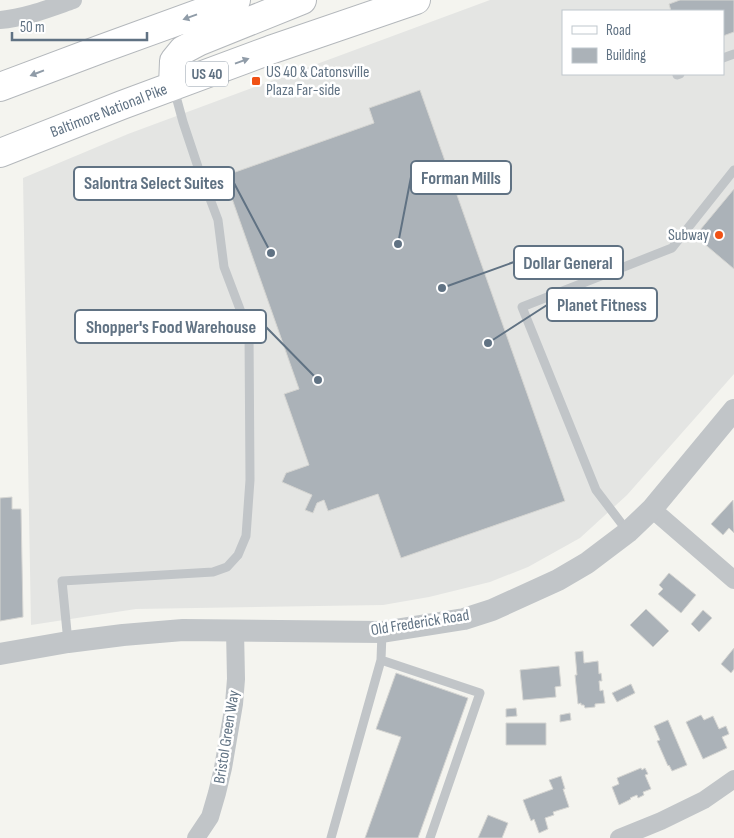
<svg xmlns="http://www.w3.org/2000/svg" width="734" height="838" font-family="'Sofia Sans Condensed',sans-serif">
  <rect width="100%" height="100%" fill="#f4f4ef"/>
  <path fill="#e4e5e3" fill-rule="evenodd" d="M 490,0 L 734,0 L 734,374 L 627,495 L 580,538 L 528,567 L 490,582 L 429,597 L 383,605 L 136,609 L 31,625 L 23,178 L 128,134 ZM 563,11 L 723,11 L 723,74 L 563,74 Z"/>
  <path fill="#abb2b8" stroke="#d5d5d2" d="M 680,0 L 734,0 L 734,32 L 723,36 L 723,11 L 671,11 L 669,4 Z
    M 420,90 L 565,501 L 401,558 L 378,494 L 328,511 L 324,500 L 317,503 L 313,513 L 305,510 L 312,495 L 282,482 L 286,473 L 309,465 L 284,394 L 299,389 L 224,176 L 374,123 L 369,108 Z
    M 734,189 L 734,269 L 695,236 Z
    M 12,497 L 12,509 L 21,509 L 23,617 L 0,621 L 0,498 Z
    M 733,500 L 734,533 L 729,528 L 723,535 L 711,524 Z
    M 669,573 L 696,595 L 681,613 L 658,594 L 663,589 L 659,585 Z
    M 646,609 L 669,631 L 653,647 L 630,625 Z
    M 703,610 L 712,618 L 699,632 L 691,624 Z
    M 734,648 L 734,669 L 731,673 L 721,664 Z
    M 583,651 L 584,663 L 598,661 L 599,674 L 601,673 L 602,681 L 599,681 L 600,691 L 603,690 L 605,703 L 595,704 L 595,707 L 585,708 L 584,705 L 581,705 L 581,703 L 578,704 L 575,675 L 577,675 L 575,652 Z
    M 559,666 L 561,686 L 555,687 L 556,697 L 523,700 L 520,670 Z
    M 396,673 L 468,698 L 418,838 L 365,838 L 401,737 L 376,729 Z
    M 631,684 L 635,693 L 617,702 L 612,693 Z
    M 516,708 L 517,716 L 506,717 L 506,709 Z
    M 570,713 L 571,720 L 560,722 L 560,715 Z
    M 701,715 L 704,720 L 713,716 L 719,729 L 726,726 L 729,734 L 722,737 L 727,748 L 703,759 L 686,722 Z
    M 668,720 L 687,765 L 672,771 L 669,765 L 668,766 L 657,741 L 660,740 L 654,726 Z
    M 506,723 L 546,723 L 546,745 L 506,745 Z
    M 641,768 L 642,770 L 645,768 L 648,774 L 645,775 L 651,789 L 643,792 L 644,795 L 638,798 L 637,795 L 630,798 L 631,799 L 619,805 L 612,787 L 619,784 L 617,778 Z
    M 561,776 L 565,789 L 563,789 L 569,807 L 553,812 L 554,815 L 545,818 L 548,829 L 539,833 L 534,819 L 531,821 L 523,800 L 553,789 L 549,780 Z
    M 488,815 L 508,823 L 502,838 L 478,838 Z"/>
  <g fill="none" stroke-linecap="round" stroke-linejoin="round">
    <g stroke="#b4b8bc" stroke-width="30">
      <path id="primary" d="M 173,86 L 174,61 L 183,50 L 200,41 L 302,0
        M 0,87 L 101,49 L 236,0
        M 0,153 L 122,105 L 270,50 L 416,0"/>
    </g>
    <path stroke="#c1c5c8" stroke-width="9" d="M 723,58 L 734,54
      M 677,75 L 680,74
      M 628,532 L 596,490 L 522,307 L 672,248 L 734,170
      M 68,642 L 62,581 L 213,572 L 227,567 L 238,555 L 246,536 L 250,480 L 249,333 L 224,267 L 218,220 L 198,167 L 183,122 L 174,89
      M 381,660 L 480,693 L 430,838
      M 331,838 L 381,660 L 382,633"/>
    <path stroke="#c1c5c8" stroke-width="18" d="M 0,20 C 25,18 50,8 73,0
      M 652,509 L 734,580
      M 196,838 L 210,817 L 217,793 L 223,768 L 234,704 L 236,679 L 235,630
      M 619,838 L 661,821 L 704,800 L 734,779"/>
    <path stroke="#c1c5c8" stroke-width="22" d="M 0,654 L 68,642 L 123,635 L 183,630 L 382,632 L 464,619 L 492,610 L 558,580 L 587,563 L 628,532 L 652,509 L 734,410"/>
    <use href="#primary" stroke="#fff" stroke-width="28"/>
  </g>
  <defs><path id="oneway-solid" d="M-6-.8H1V-3.2L6.5 0L1 3.2V.8H-6Z" transform="scale(1.25)"/></defs>
  <g fill="#909ca8">
    <use href="#oneway-solid" transform="translate(190 17) rotate(160)"/>
    <use href="#oneway-solid" transform="translate(242 61) rotate(-20)"/>
    <use href="#oneway-solid" transform="translate(37 73) rotate(159)"/>
  </g>
  <g fill="#f05114" stroke="#fff" stroke-width="2">
    <rect x="251" y="76" width="10" height="10" rx="2.5"/>
    <circle cx="719" cy="235" r="5"/>
  </g>
  <g text-anchor="middle" dominant-baseline="central" stroke-width="5" stroke-linejoin="round" paint-order="stroke">
    <rect fill="#fff" stroke="#909ca8" stroke-width="1" x="186" y="61.5" width="42" height="25" rx="4"/>
    <g font-size="15" font-weight="bold" fill="#607283">
      <text x="207" y="74">US 40</text>
    </g>
    <g font-size="16" fill="#607283" stroke="#fff" text-anchor="start">
      <text x="266" y="72">US 40 &amp; Catonsville<tspan x="266" dy="18">Plaza Far-side</tspan></text>
      <text x="709" y="235" text-anchor="end">Subway</text>
    </g>
    <g font-size="16" fill="#607283" stroke="#fff">
      <text transform="translate(109 111) rotate(-21)">Baltimore National Pike</text>
      <text transform="translate(420 623) rotate(-9)">Old Frederick Road</text>
      <text transform="translate(227 737) rotate(-81)">Bristol Green Way</text>
    </g>
  </g>
  <path fill="none" stroke="#607283" stroke-width="2" d="M398 244L411 177M271 253L234 183M442 288L514 262M488 343L547 305M318 380L266 327"/>
  <g fill="#607283" stroke="#fff" stroke-width="2">
    <circle cx="398" cy="244" r="5"/>
    <circle cx="271" cy="253" r="5"/>
    <circle cx="442" cy="288" r="5"/>
    <circle cx="488" cy="343" r="5"/>
    <circle cx="318" cy="380" r="5"/>
  </g>
  <g fill="#fff" stroke="#607283" stroke-width="2">
    <rect x="411" y="161" width="100" height="33" rx="5"/>
    <rect x="74" y="167" width="160" height="33" rx="5"/>
    <rect x="514" y="246" width="109" height="33" rx="5"/>
    <rect x="547" y="288" width="110" height="33" rx="5"/>
    <rect x="75" y="310" width="191" height="33" rx="5"/>
  </g>
  <g font-size="18" text-anchor="middle" font-weight="bold" fill="#607283">
    <text x="461" y="184">Forman Mills</text>
    <text x="154" y="189">Salontra Select Suites</text>
    <text x="568" y="269">Dollar General</text>
    <text x="602" y="311">Planet Fitness</text>
    <text x="171" y="333">Shopper's Food Warehouse</text>
  </g>
  <rect x="562" y="10" width="162" height="65" fill="#ffffff" stroke="#bfc7cd"/>
  <rect x="572" y="26" width="25" height="8" fill="#ffffff" stroke="#bfc7cd"/>
  <text x="606" y="35" font-size="15" fill="#607283">Road</text>
  <rect x="572" y="48" width="25" height="15" fill="#abb2b8" stroke="#bfc7cd"/>
  <text x="606" y="60" font-size="15" fill="#607283">Building</text>
  <path d="M12 32v8h135v-8" fill="none" stroke="#607283" stroke-width="2.5"/>
  <text x="20" y="32" font-size="15" fill="#607283" stroke="#ffffff" stroke-width="4" paint-order="stroke">50 m</text>
</svg>
